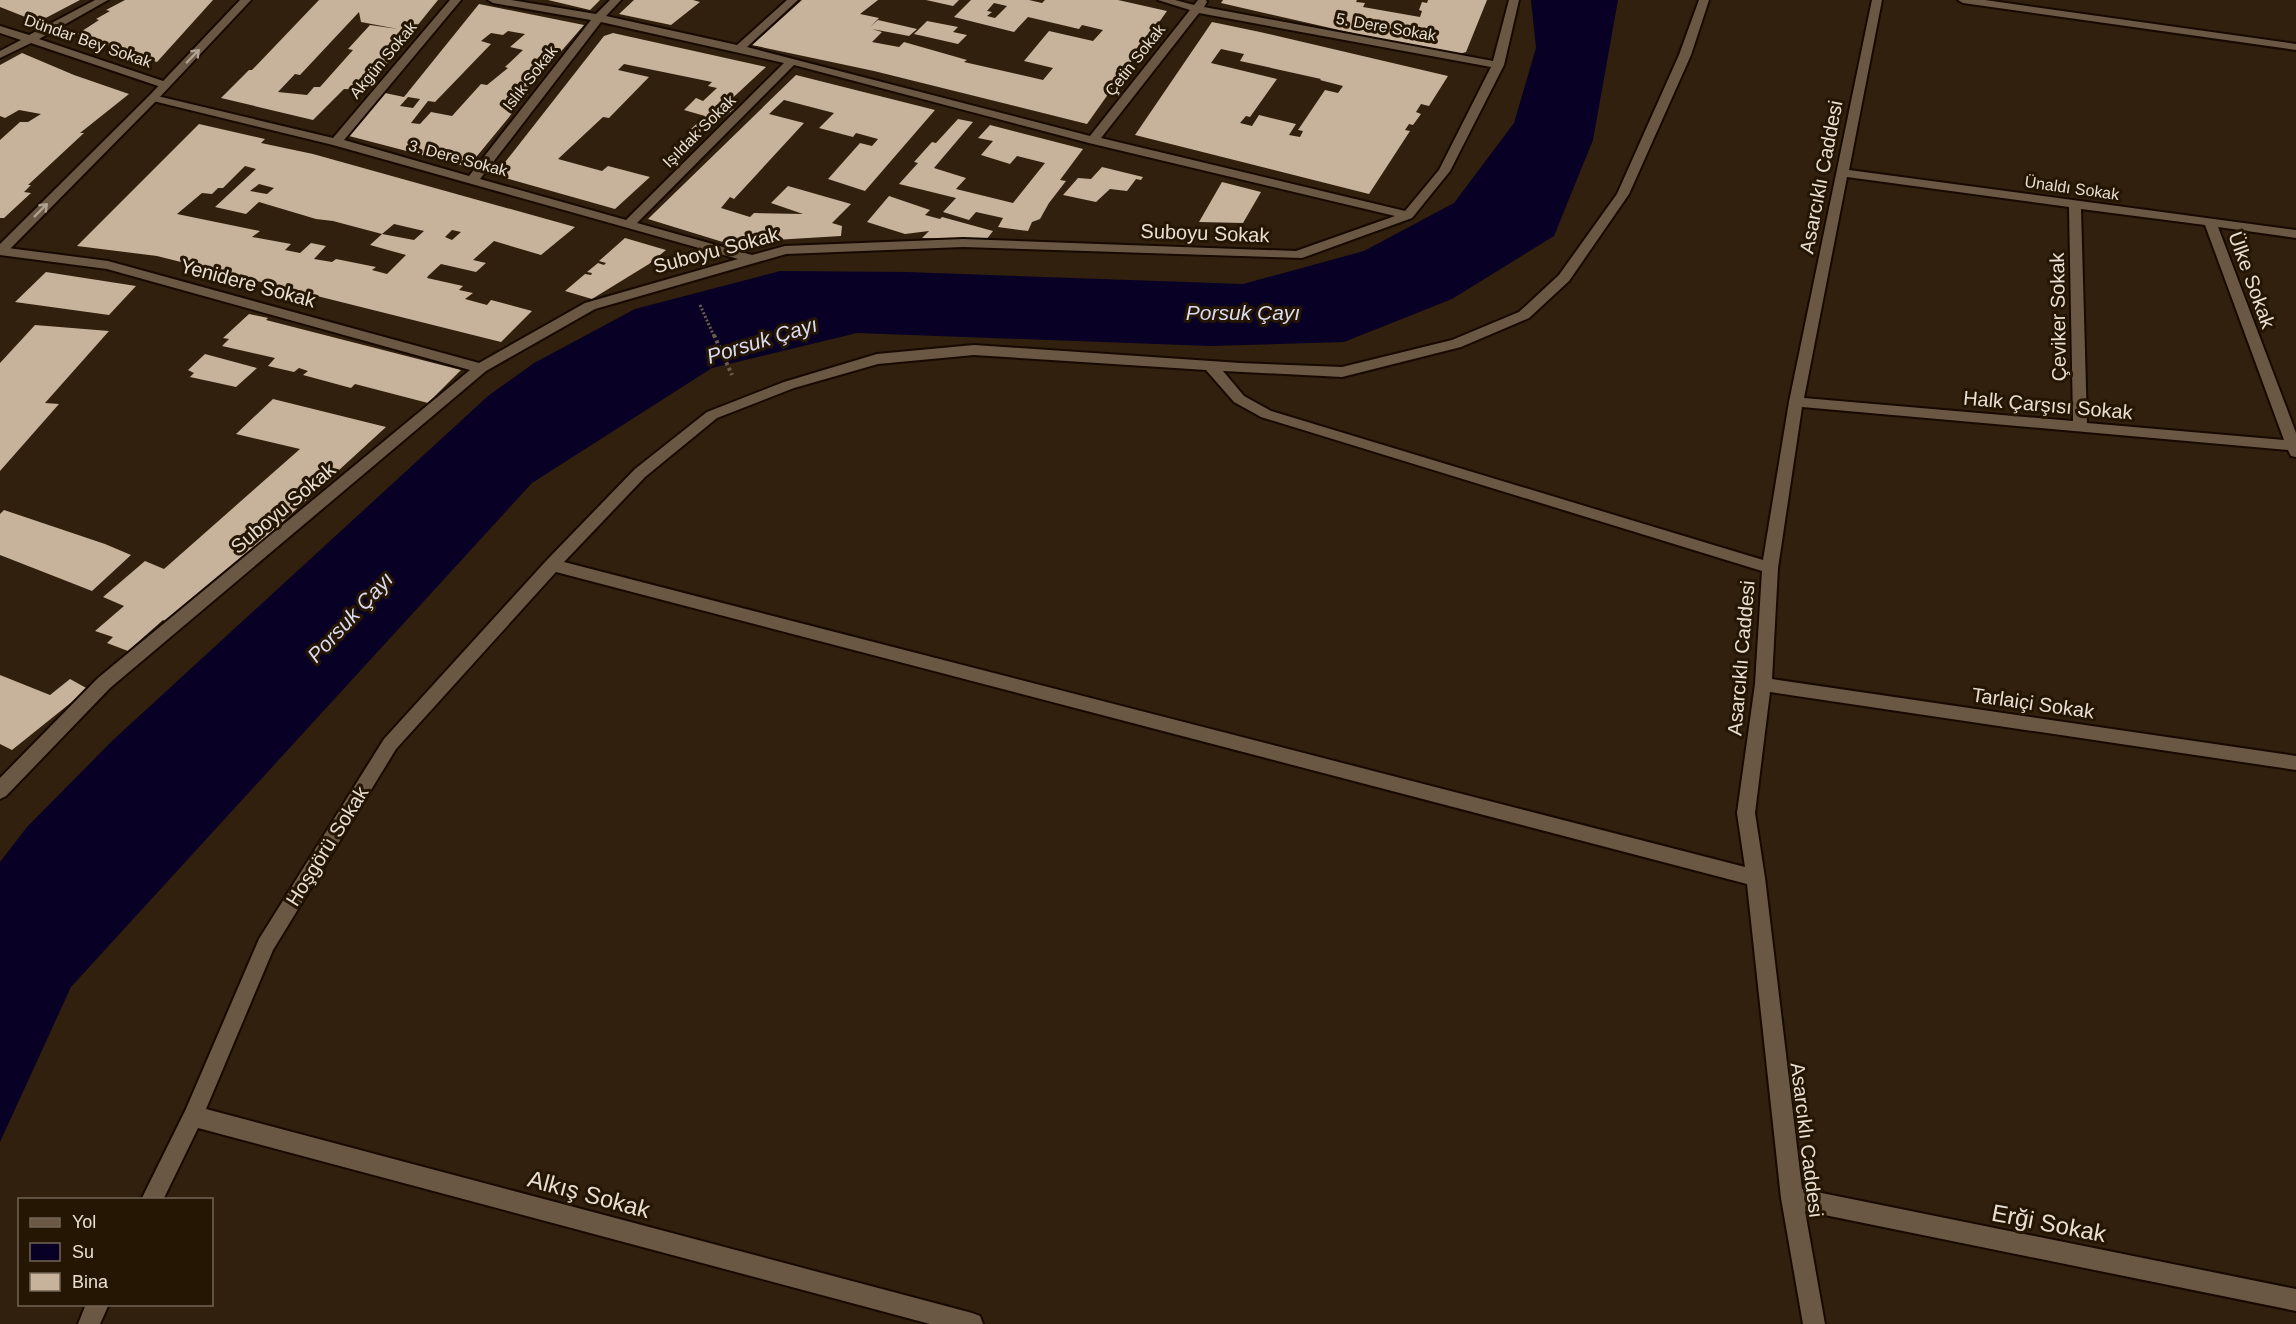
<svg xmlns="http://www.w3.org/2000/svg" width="2296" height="1324" font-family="Helvetica,sans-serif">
  <rect width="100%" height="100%" fill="#30200d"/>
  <path fill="#090125" d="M 1531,0 L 1618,0 L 1593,140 L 1554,236 L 1452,299 L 1344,342 L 1210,346 L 857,333 L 712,368 L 532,483 L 71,987 L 0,1142 L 0,862 L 27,827 L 112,741 L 488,396 L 534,363 L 635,309 L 780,271 L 906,272 L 1243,284 L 1364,251 L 1454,203 L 1514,123 L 1536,48 Z"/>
  <path fill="#c7b29c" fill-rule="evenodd" d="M 0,0 L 80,0 L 38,22 L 0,7 Z
    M 125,0 L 213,0 L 157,62 L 76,35 L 99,20 L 96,19 L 110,11 L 106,10 Z
    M 319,0 L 438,0 L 365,90 L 344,89 L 313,120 L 221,98 L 249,70 L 252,70 ZM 359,12 L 361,22 L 398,29 L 370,25 L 348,49 L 353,50 L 320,87 L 314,87 L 307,95 L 278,92 L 295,74 L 300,75 Z
    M 548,0 L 600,0 L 590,10 Z
    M 634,0 L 693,0 L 700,2 L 671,25 L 619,14 Z
    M 802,0 L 878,0 L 860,14 L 879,18 L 870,27 L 878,20 L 917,29 L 909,36 L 872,29 L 882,32 L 872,42 L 899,47 L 904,42 L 967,60 L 964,62 L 1043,80 L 1053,68 L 1024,61 L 1049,31 L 1093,41 L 1103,30 L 1082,25 L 1079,29 L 1028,17 L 1014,32 L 954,17 L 971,0 L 1029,0 L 1042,3 L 1045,0 L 1118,0 L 1167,11 L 1087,124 L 874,71 L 752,45 ZM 994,3 L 1007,6 L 995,18 L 987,16 L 992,12 L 987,11 Z
    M 926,0 L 959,0 L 953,6 Z
    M 1223,0 L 1357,0 L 1356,2 L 1365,3 L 1363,7 L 1420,17 L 1422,11 L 1419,10 L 1422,2 L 1427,3 L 1428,0 L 1487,0 L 1466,52 L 1453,56 L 1221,3 Z
    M 479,4 L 584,25 L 524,94 L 528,94 L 468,167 L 349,136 L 385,93 L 404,97 ZM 508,31 L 525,34 L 510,47 L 523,50 L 505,67 L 508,68 L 487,85 L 481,84 L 452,116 L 431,112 L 420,124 L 411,123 L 428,101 L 435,102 L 491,44 L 481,41 L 491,33 L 503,35 ZM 408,97 L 420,99 L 413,108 L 400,106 Z
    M 927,21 L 958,27 L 953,32 L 967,35 L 958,44 L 914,34 Z
    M 1212,22 L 1260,32 L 1448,76 L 1429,106 L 1421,104 L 1416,112 L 1421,114 L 1413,125 L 1409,124 L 1405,130 L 1410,131 L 1369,194 L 1135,135 ZM 1221,49 L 1244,54 L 1240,61 L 1321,79 L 1320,80 L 1343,86 L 1338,93 L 1325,90 L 1298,130 L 1303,131 L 1300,137 L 1289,135 L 1296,124 L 1259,115 L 1252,126 L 1240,123 L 1246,116 L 1250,117 L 1277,79 L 1211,63 Z
    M 613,33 L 766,67 L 724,106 L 734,109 L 705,133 L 691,129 L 705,116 L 684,110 L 696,98 L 703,101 L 717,88 L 708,86 L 712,82 L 624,64 L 618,70 L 649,77 L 609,118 L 603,117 L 558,159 L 602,171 L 608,166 L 650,177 L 615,209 L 495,175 L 604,36 Z
    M 22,53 L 74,75 L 129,94 L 80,133 L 84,133 L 28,185 L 31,185 L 24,192 L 31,193 L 4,218 L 0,218 L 0,140 L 20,122 L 28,122 L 41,114 L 19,110 L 5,118 L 0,116 L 0,65 Z
    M 796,75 L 935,110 L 865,191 L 828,179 L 860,143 L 872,146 L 878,139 L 856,133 L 853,137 L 819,128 L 834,113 L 784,100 L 769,114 L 804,123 L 734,199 L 730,197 L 721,208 L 750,217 L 754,213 L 803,214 L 771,203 L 788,186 L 851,204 L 832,223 L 842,226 L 841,236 L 726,243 L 648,219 Z
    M 958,119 L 973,122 L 934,168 L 966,178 L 956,189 L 1013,203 L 1045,163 L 1017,156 L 1010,164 L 981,155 L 993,141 L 978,138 L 990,125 L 1083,149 L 1060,180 L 1066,181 L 1049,203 L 1040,219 L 1032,222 L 1028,231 L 998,227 L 1003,218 L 976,212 L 969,220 L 943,212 L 956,198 L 899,184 L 918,163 L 914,162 L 932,142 L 936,143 Z
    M 199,124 L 265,139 L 261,143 L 313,154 L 575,227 L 541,255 L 494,241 L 473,260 L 486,263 L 476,272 L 441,264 L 428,276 L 427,278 L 463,286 L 459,290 L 473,293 L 465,299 L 487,305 L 491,300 L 532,311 L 501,342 L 157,256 L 77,246 ZM 245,166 L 256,169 L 215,207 L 246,214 L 259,202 L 316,219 L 333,221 L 382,234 L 370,245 L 406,255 L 387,274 L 372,270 L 376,267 L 336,259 L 332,262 L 314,259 L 326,246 L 311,243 L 300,253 L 285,250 L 291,244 L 252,237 L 260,231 L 177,214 L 202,193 L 212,194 L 218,188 L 223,188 ZM 259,184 L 274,188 L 267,194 L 250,191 ZM 394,224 L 424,231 L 414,240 L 382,234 ZM 452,230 L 461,232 L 452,240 L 445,237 Z
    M 1102,167 L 1143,177 L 1141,180 L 1136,179 L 1127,191 L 1110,189 L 1096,202 L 1063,195 L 1078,178 L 1091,179 Z
    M 1222,182 L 1261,192 L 1243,223 L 1199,222 Z
    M 889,196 L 930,210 L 925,215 L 940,219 L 942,217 L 993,231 L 986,240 L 922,238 L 929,231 L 905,234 L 867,222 Z
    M 625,238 L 666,250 L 649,264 L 592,299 L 565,291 L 585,274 L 591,275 L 592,273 L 587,272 L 598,263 L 604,265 L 606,263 L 599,261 Z
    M 46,272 L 136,286 L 109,315 L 15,302 Z
    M 249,314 L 268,318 L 266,320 L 461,370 L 428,403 L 355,384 L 351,388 L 303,375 L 308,371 L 299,368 L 294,372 L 268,366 L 275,358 L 222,346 L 229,339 L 223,338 Z
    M 35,325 L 109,331 L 45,403 L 59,404 L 0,471 L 0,363 Z
    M 205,354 L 257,368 L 236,387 L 190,377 L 194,373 L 188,370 Z
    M 273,399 L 386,427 L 171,624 L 163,620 L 128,651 L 107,643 L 113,637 L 95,631 L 124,606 L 103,597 L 145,561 L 164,569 L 300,449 L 236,434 Z
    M 4,510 L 105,544 L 131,555 L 92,591 L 0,555 L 0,514 Z
    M 0,675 L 50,695 L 70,679 L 88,689 L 12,750 L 0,744 Z"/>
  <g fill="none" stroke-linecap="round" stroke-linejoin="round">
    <g stroke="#170900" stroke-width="4">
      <path id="minor" d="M 95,0 L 108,0 L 39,39 L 169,83 L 169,87 L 161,87 L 31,43 L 0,58 L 0,51 L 21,40 L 0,33 L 0,26 L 29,35 Z
        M 450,0 L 461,0 L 344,140 L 469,176 L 591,20 L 493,3 L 488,0 L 511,0 L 596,14 L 610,0 L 621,0 L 606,16 L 737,45 L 787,0 L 798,0 L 747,47 L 1090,136 L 1190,10 L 1158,0 L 1175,0 L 1194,5 L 1198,0 L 1206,0 L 1207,2 L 1204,7 L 1493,61 L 1509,0 L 1519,0 L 1504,65 L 1450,171 L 1412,218 L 1302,258 L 963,247 L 786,254 L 595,309 L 486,371 L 110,688 L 6,796 L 0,799 L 0,778 L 98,678 L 470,370 L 107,269 L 0,255 L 0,247 L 108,261 L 479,363 L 585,303 L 738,259 L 333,145 L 149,100 L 147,98 L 153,95 L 333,138 ZM 1199,13 L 1491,67 L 1439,170 L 1405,211 L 1101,138 ZM 601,22 L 784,63 L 626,220 L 480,179 ZM 794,65 L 1089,143 L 1395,216 L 1296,251 L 963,239 L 785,246 L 752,255 L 637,223 Z
        M 1699,0 L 1709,0 L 1691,55 L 1629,194 L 1569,281 L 1529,318 L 1461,347 L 1342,377 L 1223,371 L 1244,396 L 1271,411 L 1763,560 L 1789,402 L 1872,0 L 1882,0 L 1849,170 L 2296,230 L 2296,238 L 2218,227 L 2296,433 L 2296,457 L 2291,456 L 2288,450 L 1802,407 L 1778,568 L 1772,679 L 2296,756 L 2296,770 L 1770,692 L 1755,813 L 1765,878 L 1802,1189 L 2296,1289 L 2296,1311 L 1805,1211 L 1825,1324 L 1803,1324 L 1781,1198 L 1747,884 L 556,572 L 396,749 L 273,950 L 206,1109 L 972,1313 L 980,1316 L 983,1324 L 930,1324 L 198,1128 L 163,1200 L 141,1200 L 186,1109 L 259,939 L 384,739 L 546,561 L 635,469 L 707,412 L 784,382 L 877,354 L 974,345 L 1240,363 L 1342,367 L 1452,340 L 1519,312 L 1559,275 L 1617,194 L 1679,55 ZM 1847,177 L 2069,207 L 2073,421 L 1804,398 ZM 2081,209 L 2205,225 L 2284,440 L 2087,423 ZM 974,355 L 1206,370 L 1234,402 L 1261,417 L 1762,571 L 1755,684 L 1737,813 L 1745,867 L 564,562 L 645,477 L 717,418 L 794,388 L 878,364 Z
        M 1958,0 L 1985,0 L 2296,44 L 2296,50 L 1963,3 Z
        M 86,1304 L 109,1304 L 100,1324 L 78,1324 Z"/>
    </g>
    <g stroke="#170900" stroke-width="4">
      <path id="secondary" d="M 240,0 L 251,0 L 157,100 L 5,254 L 0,255 L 0,244 L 149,96 Z"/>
    </g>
    <path stroke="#6b5d4d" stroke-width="3" stroke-dasharray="2 2" stroke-linecap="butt" d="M 700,305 L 714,336"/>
    <path stroke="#6b5d4d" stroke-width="4" stroke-dasharray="3 3" stroke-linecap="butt" d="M 714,335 L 732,375"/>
    <use href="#minor" fill="#6a5844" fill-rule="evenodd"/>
    <use href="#secondary" fill="#6a5844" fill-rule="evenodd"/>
  </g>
  <defs><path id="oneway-shaft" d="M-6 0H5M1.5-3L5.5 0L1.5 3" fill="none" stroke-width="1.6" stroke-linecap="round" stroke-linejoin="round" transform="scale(1.5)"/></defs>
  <g stroke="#afa292">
    <use href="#oneway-shaft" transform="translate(193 56) rotate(-46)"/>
    <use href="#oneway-shaft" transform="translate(41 210) rotate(-45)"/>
  </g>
  <g text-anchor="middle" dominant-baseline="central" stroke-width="6" stroke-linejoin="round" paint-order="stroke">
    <g font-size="16" fill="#e8ded2" stroke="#251604">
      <text transform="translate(1386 27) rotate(10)">5. Dere Sokak</text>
      <text transform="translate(88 41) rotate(19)">Dündar Bey Sokak</text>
      <text transform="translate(383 60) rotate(-50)">Akgün Sokak</text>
      <text transform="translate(1135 60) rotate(-52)">Çetin Sokak</text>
      <text transform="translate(530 78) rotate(-52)">Islık Sokak</text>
      <text transform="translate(699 131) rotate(-45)">Işıldak Sokak</text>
      <text transform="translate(458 158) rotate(15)">3. Dere Sokak</text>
      <text transform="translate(2072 188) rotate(8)">Ünaldı Sokak</text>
    </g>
    <g font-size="20" fill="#e8ded2" stroke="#251604">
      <text transform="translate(1821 177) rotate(-79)">Asarcıklı Caddesi</text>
      <text transform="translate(1205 233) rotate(2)">Suboyu Sokak</text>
      <text transform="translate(716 250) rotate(-15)">Suboyu Sokak</text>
      <text transform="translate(2252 280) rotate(70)">Ülke Sokak</text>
      <text transform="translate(248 283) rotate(15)">Yenidere Sokak</text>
      <text transform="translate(2058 317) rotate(-91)">Çeviker Sokak</text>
      <text transform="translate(2048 405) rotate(5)">Halk Çarşısı Sokak</text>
      <text transform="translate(283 508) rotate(-40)">Suboyu Sokak</text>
      <text transform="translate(1741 658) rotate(-85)">Asarcıklı Caddesi</text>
      <text transform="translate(2033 703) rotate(8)">Tarlaiçi Sokak</text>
      <text transform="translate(327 846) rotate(-58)">Hoşgörü Sokak</text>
      <text transform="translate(1807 1140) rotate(83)">Asarcıklı Caddesi</text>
    </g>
    <g font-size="21" font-style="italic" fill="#dbdbf2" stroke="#251604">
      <text x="1243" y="312">Porsuk Çayı</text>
      <text transform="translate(762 340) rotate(-17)">Porsuk Çayı</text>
      <text transform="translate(350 617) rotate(-47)">Porsuk Çayı</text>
    </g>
    <g font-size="24" fill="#e8ded2" stroke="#251604">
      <text transform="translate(589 1194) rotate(15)">Alkış Sokak</text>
      <text transform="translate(2049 1223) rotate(11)">Erği Sokak</text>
    </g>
  </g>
  <rect x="18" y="1198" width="195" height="108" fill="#251604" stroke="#736656" stroke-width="1.5"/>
  <rect x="30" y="1218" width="30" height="9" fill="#6a5844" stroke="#736656" stroke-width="1.5"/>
  <text x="72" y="1228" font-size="18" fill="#e8ded2">Yol</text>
  <rect x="30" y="1243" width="30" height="18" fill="#090125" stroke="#736656" stroke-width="1.5"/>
  <text x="72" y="1258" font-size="18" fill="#e8ded2">Su</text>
  <rect x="30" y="1273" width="30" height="18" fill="#c7b29c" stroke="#736656" stroke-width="1.5"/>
  <text x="72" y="1288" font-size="18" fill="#e8ded2">Bina</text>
</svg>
